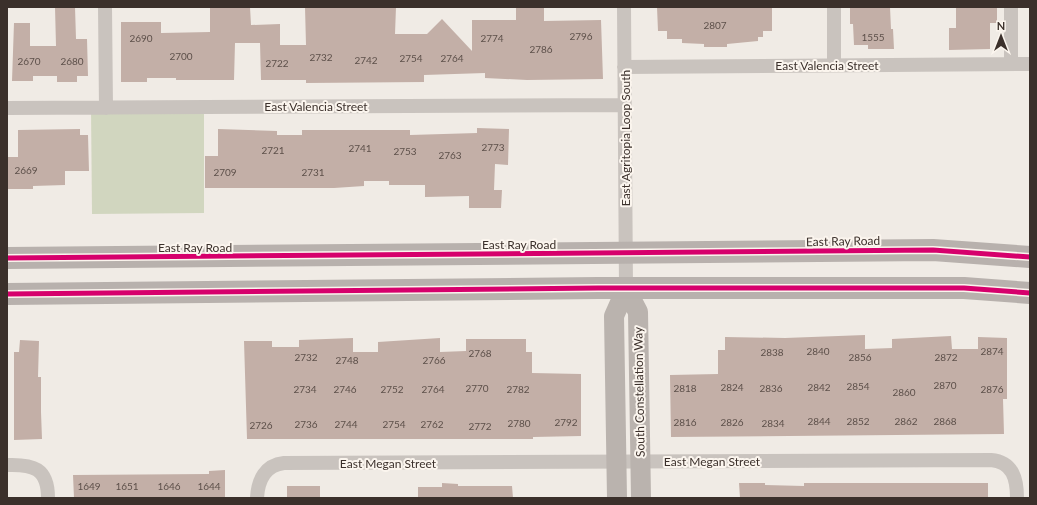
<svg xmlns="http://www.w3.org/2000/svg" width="1037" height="505" font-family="Lato,sans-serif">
  <rect width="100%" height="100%" fill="#f0ebe5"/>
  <path fill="#d1d6bf" d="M 204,107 L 204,213 L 92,214 L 91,108 Z"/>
  <path fill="#c3afa7" d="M 55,7 L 75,7 L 76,39 L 87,39 L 88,76 L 77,76 L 77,82 L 57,82 L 57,76 L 33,76 L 33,81 L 12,81 L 14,23 L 30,23 L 30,46 L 56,46 Z
    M 210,7 L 250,7 L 251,25 L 280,24 L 280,45 L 306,45 L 305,7 L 396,7 L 395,34 L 427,34 L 442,19 L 472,51 L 472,20 L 516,20 L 516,7 L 544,7 L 544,21 L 601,20 L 603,79 L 527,80 L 485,78 L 485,73 L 424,75 L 424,82 L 306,83 L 306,80 L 261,80 L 260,43 L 235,43 L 234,80 L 176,80 L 176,78 L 147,78 L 147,82 L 121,82 L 121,22 L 161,22 L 161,33 L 210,32 Z
    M 657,7 L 772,7 L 772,31 L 763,31 L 763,37 L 758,37 L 758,41 L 727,44 L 727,47 L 704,47 L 704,44 L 682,43 L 682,39 L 667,39 L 667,31 L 658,31 Z
    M 850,7 L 890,7 L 891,29 L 893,29 L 894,49 L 868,49 L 868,45 L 854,45 L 853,24 L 850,24 Z
    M 956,7 L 997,7 L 997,23 L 990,23 L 990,49 L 949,50 L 949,28 L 956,28 Z
    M 477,128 L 509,129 L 508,165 L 495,164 L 494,190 L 502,190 L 501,208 L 469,208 L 469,196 L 425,197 L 425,185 L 389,185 L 389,181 L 364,181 L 364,186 L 334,188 L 205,188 L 205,156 L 218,156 L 218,129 L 277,131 L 277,135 L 302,135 L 302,130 L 410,130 L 410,135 L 477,133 Z
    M 80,129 L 80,135 L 88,135 L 89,171 L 65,171 L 65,185 L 33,186 L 33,189 L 7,189 L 7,157 L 18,157 L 18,130 Z
    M 865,335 L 865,349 L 892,348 L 892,339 L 951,336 L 952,349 L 978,349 L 978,337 L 1007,338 L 1007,399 L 1003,399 L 1004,434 L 671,437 L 670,375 L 718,374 L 718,350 L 725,350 L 725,337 L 785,338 Z
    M 353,338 L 353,352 L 378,352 L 378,342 L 440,338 L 440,352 L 466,351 L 466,339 L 526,339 L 526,352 L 532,352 L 532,373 L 581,374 L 581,436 L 533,437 L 533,439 L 247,439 L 244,341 L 272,341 L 272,347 L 299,347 L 299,340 Z
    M 20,340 L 39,341 L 38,377 L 41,377 L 41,412 L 42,439 L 14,440 L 14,352 L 19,352 Z
    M 225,470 L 225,498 L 74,498 L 73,475 L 209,474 L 209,471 Z
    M 442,483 L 458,484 L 458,486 L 512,486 L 513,498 L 418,498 L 418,487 L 442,487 Z
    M 739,483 L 765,483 L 765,485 L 804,486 L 804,483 L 988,483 L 988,498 L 740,498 Z
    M 287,486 L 320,486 L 320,498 L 287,498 Z"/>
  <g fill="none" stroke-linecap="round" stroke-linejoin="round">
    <path stroke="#c9c3be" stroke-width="14" d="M 105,7 L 106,108
      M 624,7 L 626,289
      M 834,7 L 834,65
      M 1011,7 L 1011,64
      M 624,67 L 1030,64
      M 7,108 L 625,105
      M 7,465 C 33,464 48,468 48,498
      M 257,498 C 258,480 265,465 284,463 L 991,460 C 1013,462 1017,479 1017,498"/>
    <path stroke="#bab3ae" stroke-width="20" d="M 626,289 L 638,312 L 641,498
      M 617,498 L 614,316 L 626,289"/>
    <path stroke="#b8b1ad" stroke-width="22" d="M 7,258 L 933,250 L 1030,257
      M 7,294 L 598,288 L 964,288 L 1030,293"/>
    <g stroke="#fbf5ee" stroke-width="8">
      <path id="cycleway" d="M 7,258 L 933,250 L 1030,257
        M 7,294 L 598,288 L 964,288 L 1030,293"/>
    </g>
    <use href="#cycleway" stroke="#d6006c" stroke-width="5"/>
  </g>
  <g text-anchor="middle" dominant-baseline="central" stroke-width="4" stroke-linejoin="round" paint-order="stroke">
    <g font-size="10" fill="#5d504a">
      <text x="715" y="25">2807</text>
      <text x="581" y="36">2796</text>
      <text x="873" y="37">1555</text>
      <text x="141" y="38">2690</text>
      <text x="492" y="38">2774</text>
      <text x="541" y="49">2786</text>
      <text x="181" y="56">2700</text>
      <text x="321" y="57">2732</text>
      <text x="411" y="58">2754</text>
      <text x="452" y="58">2764</text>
      <text x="366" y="60">2742</text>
      <text x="29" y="61">2670</text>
      <text x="72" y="61">2680</text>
      <text x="277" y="63">2722</text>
      <text x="493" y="147">2773</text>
      <text x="360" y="148">2741</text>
      <text x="273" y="150">2721</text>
      <text x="405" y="151">2753</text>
      <text x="450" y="155">2763</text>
      <text x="26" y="170">2669</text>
      <text x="225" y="172">2709</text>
      <text x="313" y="172">2731</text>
      <text x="818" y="351">2840</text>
      <text x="992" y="351">2874</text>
      <text x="772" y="352">2838</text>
      <text x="480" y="353">2768</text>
      <text x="306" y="357">2732</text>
      <text x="860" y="357">2856</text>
      <text x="946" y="357">2872</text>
      <text x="347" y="360">2748</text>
      <text x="434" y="360">2766</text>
      <text x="945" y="385">2870</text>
      <text x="858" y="386">2854</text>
      <text x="732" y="387">2824</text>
      <text x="819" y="387">2842</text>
      <text x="477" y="388">2770</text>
      <text x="685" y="388">2818</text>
      <text x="771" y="388">2836</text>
      <text x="305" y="389">2734</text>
      <text x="345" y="389">2746</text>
      <text x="392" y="389">2752</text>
      <text x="433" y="389">2764</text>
      <text x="518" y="389">2782</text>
      <text x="992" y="389">2876</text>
      <text x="904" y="392">2860</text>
      <text x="819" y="421">2844</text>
      <text x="858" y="421">2852</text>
      <text x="906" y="421">2862</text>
      <text x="945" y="421">2868</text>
      <text x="566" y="422">2792</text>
      <text x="685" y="422">2816</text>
      <text x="732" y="422">2826</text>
      <text x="519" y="423">2780</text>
      <text x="773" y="423">2834</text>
      <text x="306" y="424">2736</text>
      <text x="346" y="424">2744</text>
      <text x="394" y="424">2754</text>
      <text x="432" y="424">2762</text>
      <text x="261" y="425">2726</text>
      <text x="480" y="426">2772</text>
      <text x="89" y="486">1649</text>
      <text x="127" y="486">1651</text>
      <text x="169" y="486">1646</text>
      <text x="209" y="486">1644</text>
    </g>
    <g font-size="12" fill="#3b302b" stroke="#fbf5ee">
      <text x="827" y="65">East Valencia Street</text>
      <text x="316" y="106">East Valencia Street</text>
      <text transform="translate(625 138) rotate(-90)">East Agritopia Loop South</text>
      <text transform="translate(843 241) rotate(-1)">East Ray Road</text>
      <text x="519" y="244">East Ray Road</text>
      <text x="195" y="247">East Ray Road</text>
      <text transform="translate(639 392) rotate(-91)">South Constellation Way</text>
      <text x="712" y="461">East Megan Street</text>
      <text x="388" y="463">East Megan Street</text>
    </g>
  </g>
  <rect width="1037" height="505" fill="none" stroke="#3b302b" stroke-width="16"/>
  <g transform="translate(1001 36)" stroke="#fbf5ee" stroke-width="3" paint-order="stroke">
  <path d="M0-3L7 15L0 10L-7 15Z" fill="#3b302b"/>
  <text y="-6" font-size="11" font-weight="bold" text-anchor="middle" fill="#3b302b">N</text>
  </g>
</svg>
